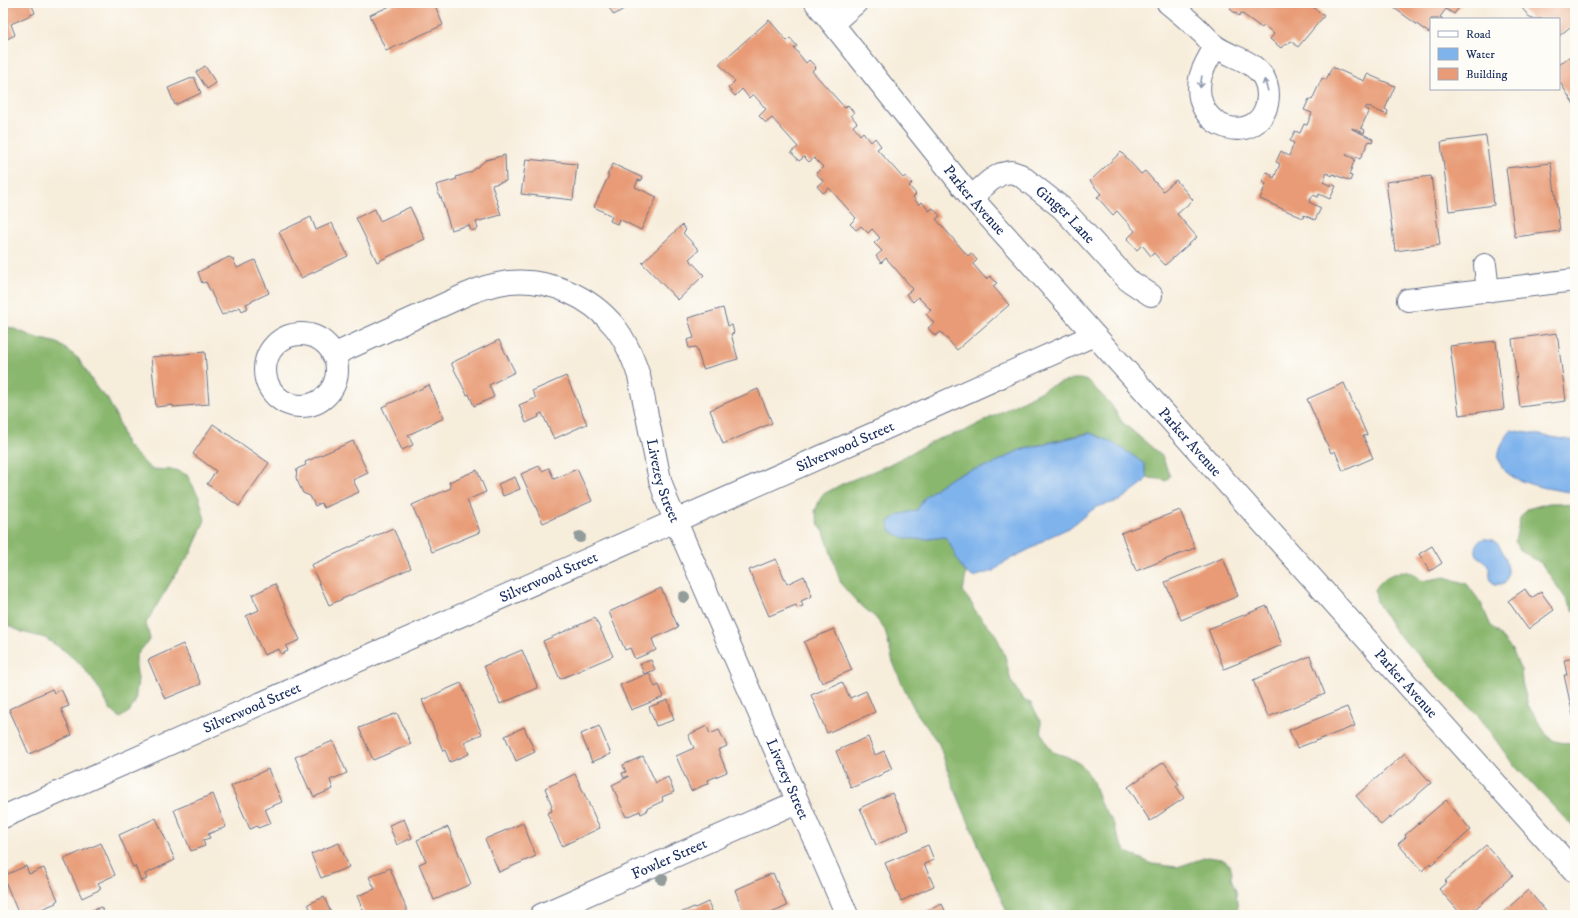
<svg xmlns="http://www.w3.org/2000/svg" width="1578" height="918" font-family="'IM FELL DW Pica',serif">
  <rect width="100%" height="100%" fill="#fdfcf7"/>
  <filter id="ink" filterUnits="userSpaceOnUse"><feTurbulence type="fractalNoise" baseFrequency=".025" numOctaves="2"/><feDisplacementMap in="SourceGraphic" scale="8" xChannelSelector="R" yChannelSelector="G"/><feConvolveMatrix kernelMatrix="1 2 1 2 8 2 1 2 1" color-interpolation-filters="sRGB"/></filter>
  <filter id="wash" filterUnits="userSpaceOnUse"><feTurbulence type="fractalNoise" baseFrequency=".012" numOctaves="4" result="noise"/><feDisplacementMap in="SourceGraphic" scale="16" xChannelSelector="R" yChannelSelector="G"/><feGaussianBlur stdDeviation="0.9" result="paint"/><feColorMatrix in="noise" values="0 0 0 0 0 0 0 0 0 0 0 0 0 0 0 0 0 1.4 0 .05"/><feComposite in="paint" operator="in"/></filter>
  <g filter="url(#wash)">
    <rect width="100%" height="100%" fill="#f7eddb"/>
    <path fill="#8ab76e" stroke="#527366" d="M 3,326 L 12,328 L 34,337 L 58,343 L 79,359 L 98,390 L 107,398 L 117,418 L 126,444 L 151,469 L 176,470 L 187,475 L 199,497 L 205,520 L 191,553 L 177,572 L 146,623 L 150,639 L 136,656 L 136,667 L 138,679 L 135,702 L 130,711 L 120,718 L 110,709 L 98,687 L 82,666 L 65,651 L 45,638 L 22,632 L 11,627 L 3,621 Z
      M 1073,379 L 1080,379 L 1088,381 L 1110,403 L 1122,422 L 1162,456 L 1170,476 L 1166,481 L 1159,479 L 1147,478 L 1144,464 L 1104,439 L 1090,433 L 1082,434 L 1020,450 L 991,465 L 968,471 L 953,477 L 939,486 L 925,497 L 917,511 L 898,515 L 929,539 L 945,537 C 954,547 957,562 966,573 L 963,592 L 972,604 L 974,610 L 996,635 L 1005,656 L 1011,681 L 1020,695 L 1025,701 L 1031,703 L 1034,709 L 1041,722 L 1041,731 L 1048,746 L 1053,752 L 1068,757 L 1080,764 L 1086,770 L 1093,782 L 1100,803 L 1113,822 L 1117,835 L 1123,847 L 1129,853 L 1152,864 L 1177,867 L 1207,857 L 1222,859 L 1229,864 L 1232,871 L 1231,878 L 1236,891 L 1238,915 L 1008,915 L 952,783 L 939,744 L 916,712 L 904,689 L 893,662 L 885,630 L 875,617 L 857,602 L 841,584 L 824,532 L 819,525 L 815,511 L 822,495 L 842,484 L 886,466 L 938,439 L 965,431 L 1051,386 Z
      M 1549,503 L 1561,503 L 1575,506 L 1575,612 L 1541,563 L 1521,551 L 1515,541 L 1520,518 L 1527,509 Z
      M 1402,571 L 1413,573 L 1422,581 L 1445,577 L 1467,584 L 1481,603 L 1490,624 L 1512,650 L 1521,670 L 1522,682 L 1528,705 L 1546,734 L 1554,741 L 1575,745 L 1575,829 L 1512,763 L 1478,715 L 1429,667 L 1413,649 L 1397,634 L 1377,602 L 1375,590 C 1382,578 1389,575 1402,571 Z"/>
    <path fill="#7fb3ec" stroke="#4d71a5" d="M 1511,430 L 1575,441 L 1575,493 C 1554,489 1493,484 1499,452 C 1501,445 1507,436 1511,430 Z
      M 1090,433 C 1109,440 1128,451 1144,464 L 1147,478 L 1142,484 L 1119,501 L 1096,507 L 1069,528 L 1047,538 L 1034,547 L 1006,561 L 994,571 L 973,577 C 956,568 956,550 945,537 C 927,539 905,543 890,530 L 889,522 L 898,515 L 917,510 L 925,497 L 939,486 L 953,477 L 968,471 L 991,465 L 1020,450 Z
      M 1484,539 C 1488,539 1491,539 1494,541 C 1504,547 1514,575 1504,584 L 1494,584 C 1488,579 1491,573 1488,566 C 1484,558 1472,558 1477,545 C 1479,541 1480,540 1484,539 Z"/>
    <g id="blocks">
      <path fill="#e89b76" d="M 3,3 L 31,3 L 35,13 L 11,24 L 15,35 L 3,41 Z
        M 397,3 L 434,3 L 443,25 L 386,51 L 370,15 Z
        M 606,3 L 633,3 L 614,15 Z
        M 1235,3 L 1308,3 L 1324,16 L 1298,47 L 1291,41 L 1287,45 L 1285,44 L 1281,48 L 1270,39 L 1274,34 L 1264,25 L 1262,28 L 1241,13 L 1239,16 L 1230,9 Z
        M 1398,3 L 1459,3 L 1461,5 L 1454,14 L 1446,9 L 1440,17 L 1443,19 L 1431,19 L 1431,29 L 1429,33 L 1394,8 Z
        M 1528,3 L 1575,3 L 1575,23 L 1559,36 L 1559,19 L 1531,19 L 1522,8 Z
        M 769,20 L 787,41 L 790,38 L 797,46 L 794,48 L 806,63 L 809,60 L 816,67 L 812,71 L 845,108 L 848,105 L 854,113 L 851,115 L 857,123 L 853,126 L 860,135 L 863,132 L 871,142 L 875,138 L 881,146 L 877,149 L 903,178 L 906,176 L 912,183 L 909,186 L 916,194 L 913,197 L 919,205 L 922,202 L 929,211 L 933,208 L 940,216 L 936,219 L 968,256 L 971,253 L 977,260 L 973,264 L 986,279 L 990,276 L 997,283 L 993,286 L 1009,305 L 957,350 L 941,332 L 935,336 L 928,328 L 934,323 L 926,314 L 931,310 L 918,297 L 913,302 L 906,294 L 913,289 L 886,258 L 881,263 L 876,256 L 882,251 L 874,243 L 880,238 L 872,229 L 868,233 L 861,226 L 856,230 L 850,224 L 856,218 L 829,188 L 823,193 L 817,186 L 823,181 L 816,173 L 823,167 L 814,158 L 809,162 L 804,157 L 799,161 L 791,152 L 798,147 L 772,118 L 766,123 L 759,116 L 766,109 L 753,94 L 749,98 L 742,89 L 735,96 L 728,88 L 735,81 L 719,64 Z
        M 1575,53 L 1575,106 L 1559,81 L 1559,64 Z
        M 205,66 L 216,83 L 207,89 L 196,72 Z
        M 1332,67 L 1364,81 L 1367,74 L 1395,86 L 1385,109 L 1388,111 L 1387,115 L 1367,106 L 1365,109 L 1369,110 L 1361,128 L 1365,130 L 1364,133 L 1352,128 L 1352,129 L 1373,139 L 1372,142 L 1369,141 L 1360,159 L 1347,153 L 1346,155 L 1355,159 L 1349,175 L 1352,176 L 1350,181 L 1333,174 L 1332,176 L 1327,173 L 1323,182 L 1331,186 L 1331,184 L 1336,186 L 1330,199 L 1319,194 L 1318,197 L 1313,195 L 1309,202 L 1321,208 L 1315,220 L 1304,215 L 1303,218 L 1260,199 L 1266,184 L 1262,182 L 1266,172 L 1272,174 L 1271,176 L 1274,178 L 1280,164 L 1276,162 L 1281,151 L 1289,156 L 1294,143 L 1290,141 L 1295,131 L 1300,133 L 1304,124 L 1307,125 L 1312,113 L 1304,110 L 1309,99 L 1312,100 L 1322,78 L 1326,80 Z
        M 194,77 L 201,93 L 175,105 L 168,88 Z
        M 1486,136 L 1494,205 L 1449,211 L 1441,142 Z
        M 1121,152 L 1141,174 L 1145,171 L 1163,191 L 1176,180 L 1193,200 L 1177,214 L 1197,237 L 1165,265 L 1154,253 L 1151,256 L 1142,245 L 1137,250 L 1127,239 L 1135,231 L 1117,211 L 1113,215 L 1097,197 L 1101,194 L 1090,181 Z
        M 505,155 L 506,181 L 492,185 L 501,215 L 476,222 L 478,229 L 471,231 L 469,225 L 451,230 L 441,197 L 440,198 L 436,185 L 457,179 L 456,177 L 471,172 L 486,160 Z
        M 526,159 L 577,164 L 573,200 L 521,194 Z
        M 1551,163 L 1560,231 L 1515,237 L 1506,168 Z
        M 613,164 L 643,178 L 641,181 L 638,180 L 635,187 L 657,197 L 641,230 L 619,219 L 617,224 L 610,221 L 612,216 L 594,207 L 609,175 L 607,175 Z
        M 1431,176 L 1440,245 L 1395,251 L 1386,182 Z
        M 410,207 L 425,239 L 377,262 L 356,218 L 375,209 L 380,221 Z
        M 311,217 L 316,230 L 332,223 L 348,256 L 301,278 L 279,232 Z
        M 682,225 L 686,230 L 683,233 L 699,250 L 689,259 L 704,275 L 678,300 L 642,263 Z
        M 229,257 L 233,259 L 237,268 L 255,260 L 269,293 L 246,304 L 248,308 L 242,311 L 240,307 L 222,315 L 206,282 L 202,283 L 198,272 Z
        M 723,308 L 728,326 L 732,325 L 734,333 L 731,334 L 738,359 L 703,369 L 696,347 L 689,348 L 687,340 L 694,338 L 688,318 Z
        M 1573,330 L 1575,330 L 1575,340 L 1574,340 Z
        M 1557,333 L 1566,401 L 1520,407 L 1512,339 Z
        M 499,340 L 515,372 L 489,385 L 494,397 L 474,406 L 469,394 L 467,395 L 451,363 Z
        M 1496,341 L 1504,409 L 1459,415 L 1450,346 Z
        M 205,352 L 209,404 L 173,407 L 173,405 L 156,407 L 151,357 Z
        M 566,376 L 587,424 L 554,439 L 542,413 L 538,415 L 539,417 L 526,423 L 519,405 L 536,398 L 532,391 Z
        M 1344,383 L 1367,435 L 1363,436 L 1373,458 L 1343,471 L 1335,451 L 1331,453 L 1307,399 Z
        M 429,385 L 444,418 L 408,435 L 413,445 L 402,450 L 382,407 Z
        M 758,389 L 772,423 L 723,444 L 710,410 Z
        M 213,424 L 269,463 L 239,506 L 207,484 L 216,471 L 193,454 Z
        M 353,441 L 368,473 L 353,480 L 359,492 L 324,508 L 321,503 L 315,506 L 310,496 L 303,493 L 296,478 L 297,469 L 306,465 L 305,462 Z
        M 539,466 L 542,471 L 549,468 L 554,479 L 577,469 L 592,501 L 543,523 L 521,474 Z
        M 477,470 L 486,492 L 467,500 L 480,532 L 432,552 L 412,505 L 451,488 L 449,482 Z
        M 515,477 L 520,489 L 503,496 L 498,484 Z
        M 1180,510 L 1195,548 L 1136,571 L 1121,533 Z
        M 393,528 L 411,568 L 329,605 L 311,565 Z
        M 1432,546 L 1442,563 L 1430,571 L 1419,554 Z
        M 1223,558 L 1238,596 L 1181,620 L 1165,582 Z
        M 776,559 L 787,584 L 804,576 L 812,596 L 801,601 L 803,606 L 797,608 L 796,605 L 769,616 L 749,570 Z
        M 275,584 L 300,640 L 286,646 L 288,651 L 281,654 L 279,649 L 264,655 L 246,616 L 259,610 L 252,595 Z
        M 661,588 L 678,627 L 652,639 L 656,650 L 635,659 L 630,648 L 625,650 L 609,612 Z
        M 1525,589 L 1531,598 L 1541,592 L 1554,610 L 1528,629 L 1508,601 Z
        M 1267,606 L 1282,645 L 1224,669 L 1208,629 Z
        M 595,618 L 613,656 L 560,679 L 543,641 Z
        M 834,629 L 852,670 L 822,683 L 804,642 Z
        M 183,644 L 201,684 L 165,699 L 148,660 Z
        M 522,650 L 538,688 L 500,704 L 484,666 Z
        M 1310,656 L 1325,694 L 1268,717 L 1253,680 Z
        M 1575,658 L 1575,720 L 1574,720 L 1564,675 L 1567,675 L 1564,660 Z
        M 651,660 L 655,670 L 644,674 L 640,664 Z
        M 649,673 L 655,687 L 659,685 L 664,697 L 631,710 L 620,685 Z
        M 842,682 L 850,698 L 866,691 L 875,712 L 827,733 L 811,695 Z
        M 461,683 L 482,734 L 464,742 L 469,754 L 450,762 L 445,750 L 443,751 L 422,700 Z
        M 52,689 L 54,693 L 61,689 L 69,706 L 61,709 L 72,735 L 29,754 L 9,709 Z
        M 668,700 L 674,720 L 656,726 L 649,707 Z
        M 1347,707 L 1355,726 L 1297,748 L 1289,730 Z
        M 397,713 L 411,744 L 373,760 L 359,728 Z
        M 599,726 L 611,754 L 592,762 L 581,734 Z
        M 707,726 L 710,734 L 719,730 L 727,746 L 718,750 L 727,772 L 708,780 L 709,783 L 691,791 L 676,756 L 694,748 L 688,735 Z
        M 524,727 L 535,752 L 516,761 L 505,736 Z
        M 868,737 L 875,755 L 884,751 L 892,769 L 883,773 L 883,774 L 851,788 L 836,751 Z
        M 333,741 L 347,773 L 330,780 L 333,789 L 314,797 L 310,789 L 309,789 L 295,757 Z
        M 1405,753 L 1431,783 L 1390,819 L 1390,817 L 1381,825 L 1356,796 Z
        M 643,756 L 656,783 L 668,777 L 674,792 L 662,797 L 663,801 L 646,809 L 647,811 L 641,814 L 640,811 L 626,817 L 612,785 L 628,777 L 628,776 L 624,778 L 622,773 L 626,772 L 623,765 Z
        M 1164,762 L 1179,784 L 1176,786 L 1184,798 L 1150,821 L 1128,787 Z
        M 268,769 L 282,802 L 265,809 L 271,823 L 258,828 L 257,826 L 250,829 L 231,786 Z
        M 575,774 L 600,828 L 562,846 L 547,813 L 552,811 L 551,807 L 552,806 L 545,788 Z
        M 892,793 L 909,830 L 876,845 L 860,808 Z
        M 213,794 L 226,827 L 208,834 L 210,838 L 203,840 L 205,846 L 191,851 L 174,810 Z
        M 1446,800 L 1471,830 L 1431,865 L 1430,863 L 1422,871 L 1398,844 L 1406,837 L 1405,835 Z
        M 156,818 L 175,860 L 145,874 L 147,879 L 141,881 L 135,866 L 133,867 L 119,835 Z
        M 404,819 L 412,838 L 397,845 L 389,825 Z
        M 523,823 L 536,856 L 499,872 L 485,839 Z
        M 448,827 L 471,884 L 434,900 L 419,864 L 426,861 L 417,840 Z
        M 101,843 L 115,875 L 98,883 L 101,889 L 82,898 L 64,859 Z
        M 339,843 L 349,867 L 321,878 L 311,854 Z
        M 928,845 L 934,860 L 924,864 L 934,886 L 901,901 L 885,863 Z
        M 1486,845 L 1513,875 L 1473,911 L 1471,909 L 1464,915 L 1462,915 L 1439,889 L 1447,882 L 1445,881 Z
        M 26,866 L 29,874 L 44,868 L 58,900 L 55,902 L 56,903 L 27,915 L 19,915 L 3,876 Z
        M 390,868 L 408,913 L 403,915 L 365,915 L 357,896 L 375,889 L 369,877 Z
        M 773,873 L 787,906 L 769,914 L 770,915 L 745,915 L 735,890 Z
        M 1528,890 L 1549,915 L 1500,915 Z
        M 324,897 L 332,915 L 313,915 L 308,904 Z
        M 708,902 L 714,915 L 676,915 L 694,907 L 695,908 Z
        M 942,904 L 947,915 L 917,915 Z
        M 101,907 L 105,915 L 83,915 Z"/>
    </g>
  </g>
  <g filter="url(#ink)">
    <use href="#blocks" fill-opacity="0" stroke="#68728a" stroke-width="1"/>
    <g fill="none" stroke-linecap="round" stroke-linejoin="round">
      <g stroke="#68728a" stroke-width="24">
        <g id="minor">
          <path id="s1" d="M 816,3 L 971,197 L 1575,872"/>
          <path d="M 1168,3 C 1179,12 1190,21 1200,31 C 1205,35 1210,42 1215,46 C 1230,57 1250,59 1262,75 C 1268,84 1269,94 1267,104 C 1257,147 1191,131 1200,79 C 1202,67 1210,57 1215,46"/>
          <path d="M 833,23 L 856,3"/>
          <path id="s2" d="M 971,197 L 991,180 L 1001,174 L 1011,172 L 1020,175 L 1062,208 L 1128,280 L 1151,295"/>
          <path d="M 1485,265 L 1488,291"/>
          <path d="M 1408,300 L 1575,280"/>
          <circle cx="301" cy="370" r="36"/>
          <path id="s3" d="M 333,355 L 467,294 C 481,288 494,284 509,282 C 548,278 590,296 615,327 C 626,341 633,358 639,376 L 660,480 L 667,501 L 847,915"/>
          <path id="s4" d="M 3,817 L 875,433 L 1094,335"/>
          <path id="s5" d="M 541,915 L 797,802"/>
        </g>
      </g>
      <use href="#minor" stroke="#fff" stroke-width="22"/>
    </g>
    <g fill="#929c9b">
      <circle cx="580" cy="537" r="6"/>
      <circle cx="684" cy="597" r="6"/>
      <circle cx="662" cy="879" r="6"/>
    </g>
    <defs><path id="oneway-shaft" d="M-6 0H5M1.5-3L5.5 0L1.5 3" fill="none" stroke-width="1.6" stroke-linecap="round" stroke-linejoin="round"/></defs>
    <g stroke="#8d97ae">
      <use href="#oneway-shaft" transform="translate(1201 82) rotate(98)"/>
      <use href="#oneway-shaft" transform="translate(1266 85) rotate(-108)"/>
    </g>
  </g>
  <g text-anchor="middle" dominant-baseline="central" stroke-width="3" stroke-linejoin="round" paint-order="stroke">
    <g font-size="15" fill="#1b2f5e" stroke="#fdfcf7">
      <text stroke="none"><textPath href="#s1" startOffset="253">Parker Avenue</textPath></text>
      <text stroke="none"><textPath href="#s2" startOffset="118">Ginger Lane</textPath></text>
      <text stroke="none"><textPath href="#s1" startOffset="577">Parker Avenue</textPath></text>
      <text stroke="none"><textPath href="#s4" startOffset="920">Silverwood Street</textPath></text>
      <text stroke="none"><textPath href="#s3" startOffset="473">Livezey Street</textPath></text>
      <text stroke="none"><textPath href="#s4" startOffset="596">Silverwood Street</textPath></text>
      <text stroke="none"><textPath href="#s1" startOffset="901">Parker Avenue</textPath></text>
      <text stroke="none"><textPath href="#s4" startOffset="272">Silverwood Street</textPath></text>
      <text stroke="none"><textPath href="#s3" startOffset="797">Livezey Street</textPath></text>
      <text stroke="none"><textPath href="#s5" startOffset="140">Fowler Street</textPath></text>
    </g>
  </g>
  <rect width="1578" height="918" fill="none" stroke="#fdfcf7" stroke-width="16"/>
  <rect x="1430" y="18" width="130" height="72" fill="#fdfcf7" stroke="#a3aaba"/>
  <rect x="1438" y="31" width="20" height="6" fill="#ffffff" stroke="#a3aaba"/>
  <text x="1466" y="38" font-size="12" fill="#1b2f5e">Road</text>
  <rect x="1438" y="48" width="20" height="12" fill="#7fb3ec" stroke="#a3aaba"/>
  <text x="1466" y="58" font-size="12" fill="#1b2f5e">Water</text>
  <rect x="1438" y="68" width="20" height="12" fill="#e89b76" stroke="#a3aaba"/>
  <text x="1466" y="78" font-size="12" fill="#1b2f5e">Building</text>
</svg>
